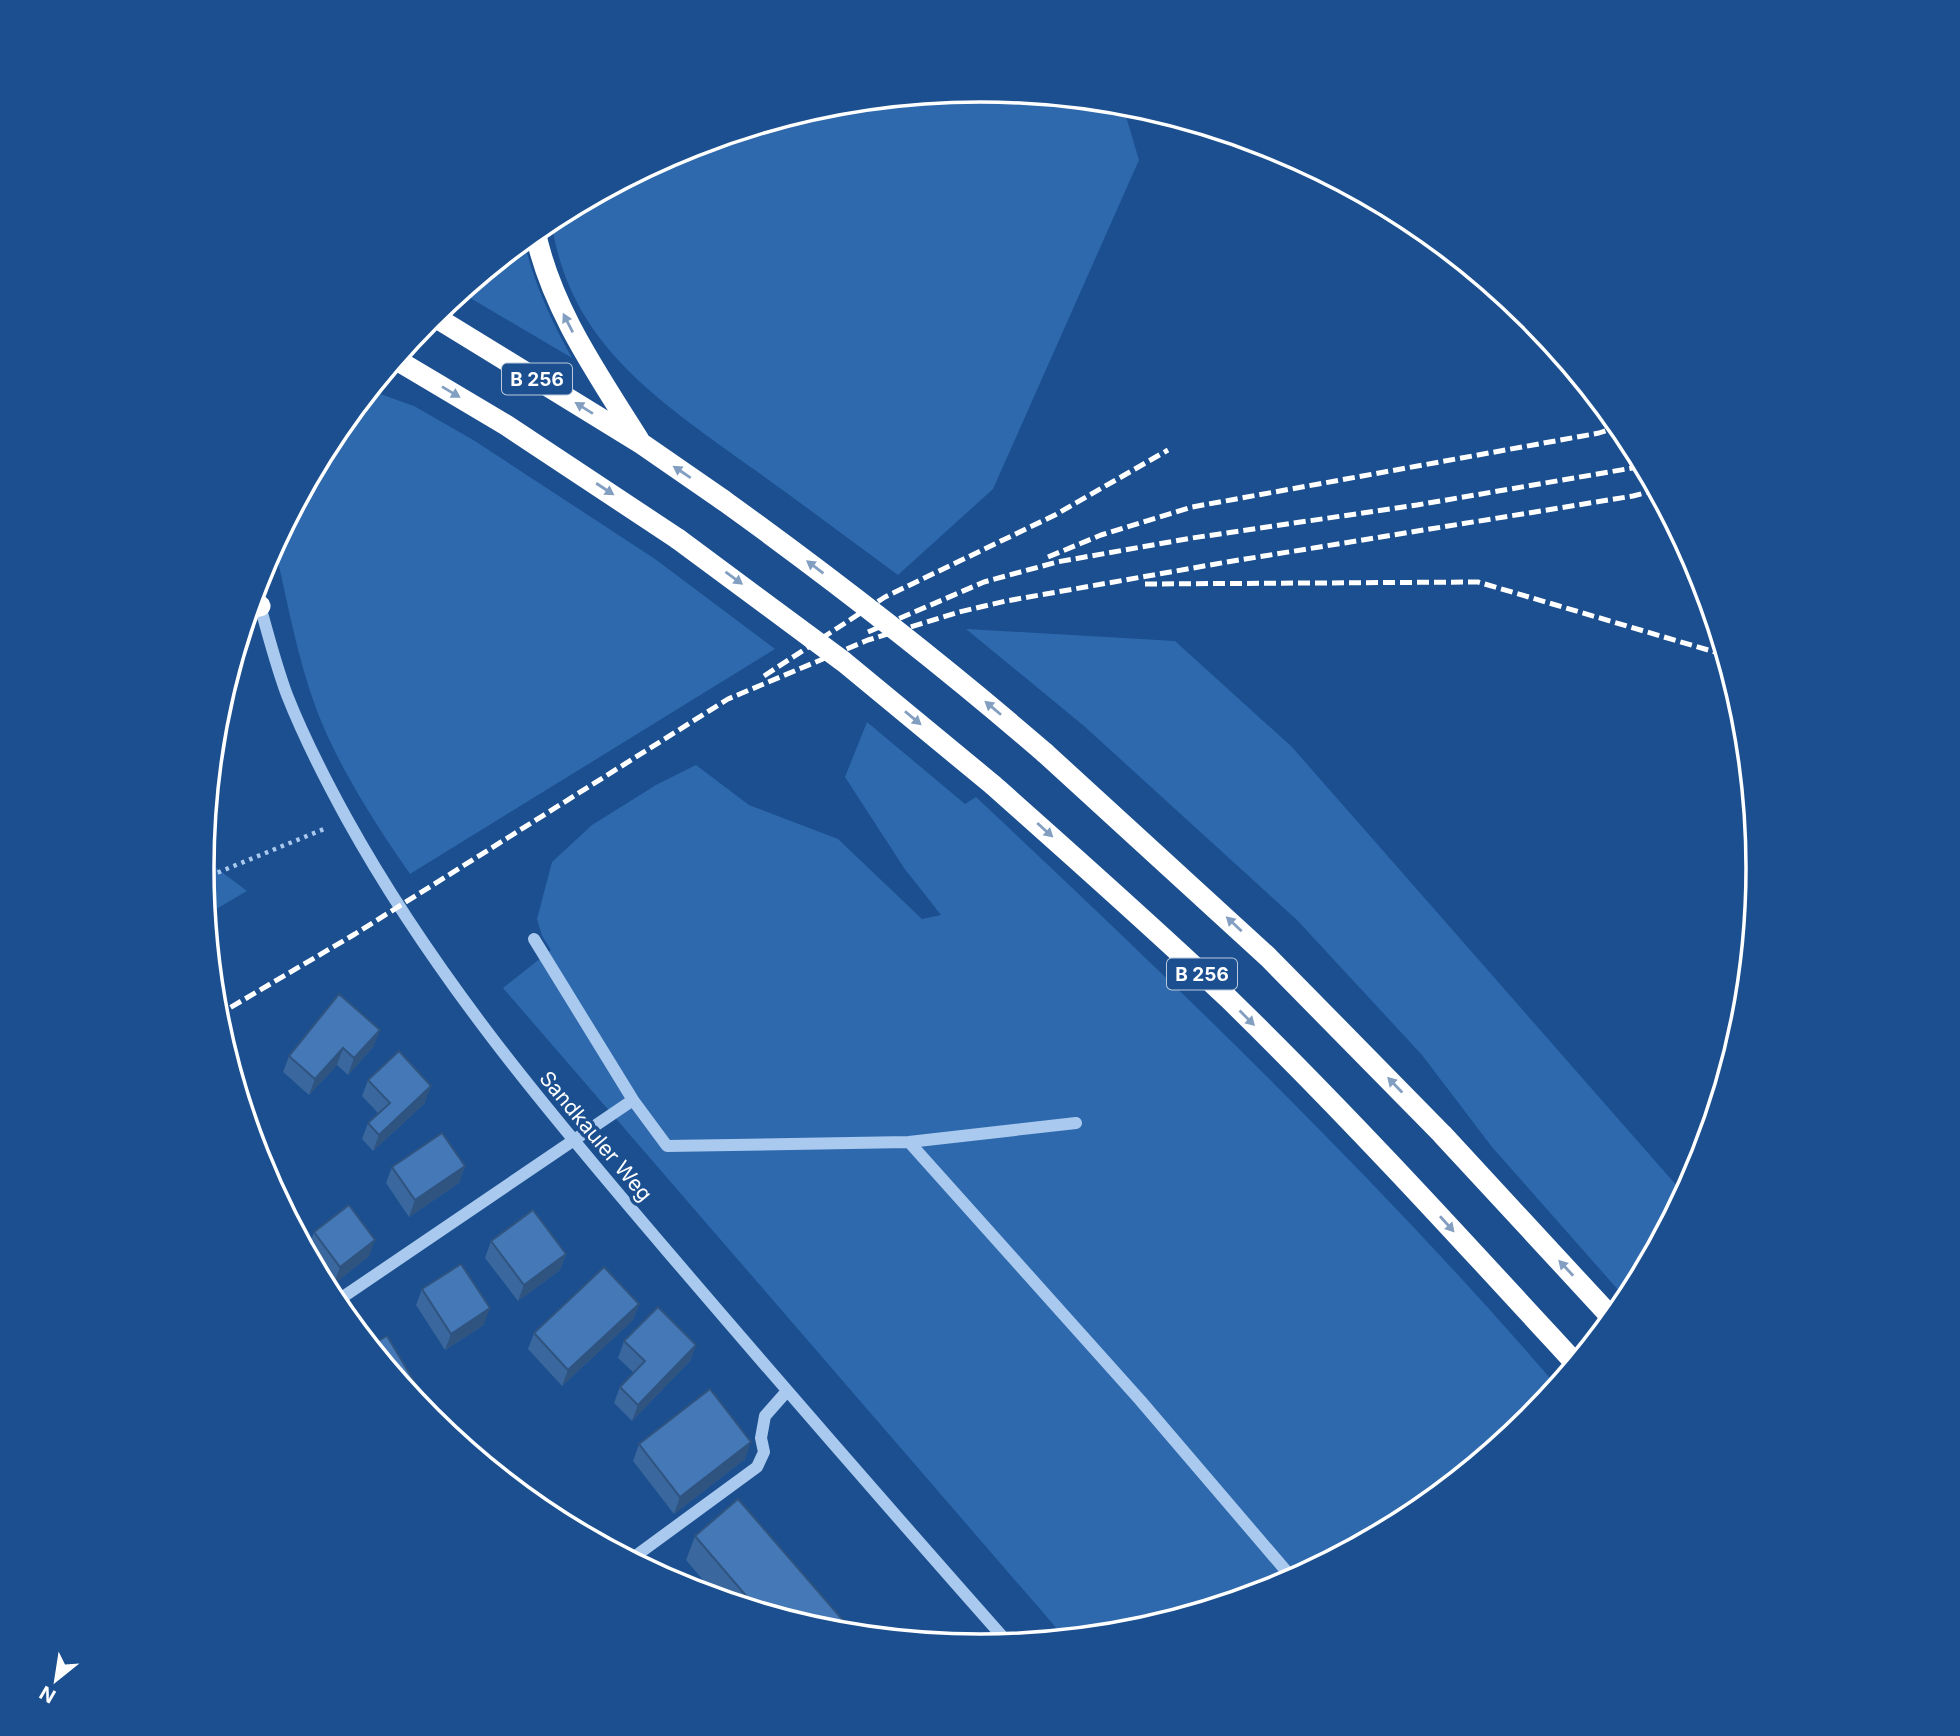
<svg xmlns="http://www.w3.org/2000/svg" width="1960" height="1736" font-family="Inter,sans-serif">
  <rect width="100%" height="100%" fill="#1b4f8f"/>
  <path fill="#2e69ad" d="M 980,89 L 1122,103 L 1139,160 L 993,489 L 898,575 C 849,539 801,503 752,468 C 658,400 567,343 551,218 L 682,148 L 828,104 Z
    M 524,240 C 533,282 551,320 572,358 L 460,292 Z
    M 369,390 L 414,406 L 475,441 L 655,559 L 775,649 L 410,874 C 375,823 340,770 317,711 C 297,658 287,599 274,544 L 333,435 Z
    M 966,629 L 1175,641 L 1292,747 L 1684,1194 L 1628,1301 L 1492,1147 L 1422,1055 L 1297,920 L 1084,726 Z
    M 867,722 L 965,804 L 976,797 C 1177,986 1377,1177 1557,1386 L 1530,1419 L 1412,1516 L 1278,1588 L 1132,1632 L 1065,1638 L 503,988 L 551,950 L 542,936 L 537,919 L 552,862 L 592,825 L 656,785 L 696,765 L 749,805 L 838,839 L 922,919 L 941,915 L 904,868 L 845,777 Z
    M 202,857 L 247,891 L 206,915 Z"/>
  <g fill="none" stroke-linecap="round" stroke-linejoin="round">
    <path stroke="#a9c9ee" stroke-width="4.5" stroke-dasharray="3.5 5" stroke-linecap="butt" d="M 202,879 L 324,829"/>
    <path stroke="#a9c9ee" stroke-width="12" d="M 255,587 C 265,623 274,660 287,695 C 304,738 325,779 347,819 C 435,978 550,1114 668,1252 C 780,1383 894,1514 1009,1644
      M 534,939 L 633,1100 L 667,1146 L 909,1142 L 1076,1123
      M 909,1142 L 1140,1400 L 1293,1579
      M 334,1303 L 633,1100
      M 630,1560 L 757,1467 L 764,1452 L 761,1438 L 765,1416 L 787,1391"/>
    <path stroke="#fff" stroke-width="21" d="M 535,231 C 551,308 597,373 639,440
      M 432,315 L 642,444 L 723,500
      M 395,359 L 506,425 L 678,539
      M 249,608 L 260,606
      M 1045,753 L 1268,957 L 1442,1134 L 1613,1319
      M 993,785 C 1073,856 1152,926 1229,999 C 1349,1116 1462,1240 1576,1364"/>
    <path stroke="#fff" stroke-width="5" stroke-dasharray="12 5" stroke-linecap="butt" d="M 1048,557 L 1101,535 L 1192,507 L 1599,433 L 1620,426
      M 1145,584 L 1478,582 L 1725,655
      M 868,632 L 984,582 L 1057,562 L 1192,538 L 1417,505 L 1644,466
      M 764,676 L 885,597 L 1055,515 L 1168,450
      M 216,1016 L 355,934 L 728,699 L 868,640 L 959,612 L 1006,601 L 1227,562 L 1633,496 L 1656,490"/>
    <path stroke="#fff" stroke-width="21" d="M 723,500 C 834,580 941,663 1045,753
      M 678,539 L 844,662 L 993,785"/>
  </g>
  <path fill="#3a679d" d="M 339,994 L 374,1046 L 348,1075 L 337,1065 L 309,1095 L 283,1072 L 289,1056 Z
    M 368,1080 L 425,1103 L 373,1151 L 362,1139 L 368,1123 L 378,1113 L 362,1096 Z
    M 465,1166 L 459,1183 L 409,1217 L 386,1183 L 392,1167 Z
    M 314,1232 L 369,1256 L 334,1284 L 308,1249 Z
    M 491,1241 L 566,1254 L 560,1270 L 518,1301 L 485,1258 Z
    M 422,1289 L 484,1325 L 445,1350 L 416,1305 Z
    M 639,1304 L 633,1320 L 562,1386 L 528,1349 L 534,1333 Z
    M 624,1341 L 696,1345 L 690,1361 L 632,1421 L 614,1403 L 620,1387 L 634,1373 L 618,1358 Z
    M 639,1444 L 745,1459 L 674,1514 L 633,1461 Z
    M 695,1536 L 828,1632 L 719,1599 L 686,1560 Z"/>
  <path fill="#305480" d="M 380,1030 L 374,1046 L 348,1075 L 354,1058 Z
    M 343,1048 L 337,1065 L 309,1095 L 315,1079 Z
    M 431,1086 L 425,1103 L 373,1151 L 379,1135 Z
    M 465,1166 L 459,1183 L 409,1217 L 415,1200 Z
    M 375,1240 L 369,1256 L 334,1284 L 340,1267 Z
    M 566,1254 L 560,1270 L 518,1301 L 524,1285 Z
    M 639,1304 L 633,1320 L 562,1386 L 568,1370 Z
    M 490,1308 L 484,1325 L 445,1350 L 451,1334 Z
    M 696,1345 L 690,1361 L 632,1421 L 638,1405 Z
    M 425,1399 L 421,1409 L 417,1404 Z
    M 751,1442 L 745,1459 L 674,1514 L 680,1497 Z"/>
  <path fill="#4478b7" stroke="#305480" stroke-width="2" d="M 339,994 L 380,1030 L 354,1058 L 343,1048 L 315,1079 L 289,1056 Z
    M 399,1051 L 431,1086 L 379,1135 L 368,1123 L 390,1103 L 368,1080 Z
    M 442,1133 L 465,1166 L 415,1200 L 392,1167 Z
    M 349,1205 L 375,1240 L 340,1267 L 314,1232 Z
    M 533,1210 L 566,1254 L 524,1285 L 491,1241 Z
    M 461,1264 L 490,1308 L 451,1334 L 422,1289 Z
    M 604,1267 L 639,1304 L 568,1370 L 534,1333 Z
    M 658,1307 L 696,1345 L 638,1405 L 620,1387 L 645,1361 L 624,1341 Z
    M 387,1336 L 425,1399 L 417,1404 L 369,1346 Z
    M 710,1389 L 751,1442 L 680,1497 L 639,1444 Z
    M 738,1499 L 855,1634 L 828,1632 L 759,1611 L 695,1536 Z"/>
  <defs><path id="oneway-solid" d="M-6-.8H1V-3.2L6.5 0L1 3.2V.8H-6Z" transform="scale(1.75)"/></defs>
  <g fill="#829ec1">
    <use href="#oneway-solid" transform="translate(568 323) rotate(-117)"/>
    <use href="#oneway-solid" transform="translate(451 392) rotate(31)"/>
    <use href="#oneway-solid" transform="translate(584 408) rotate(-148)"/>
    <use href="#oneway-solid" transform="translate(682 472) rotate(-146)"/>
    <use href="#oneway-solid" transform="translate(605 489) rotate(33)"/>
    <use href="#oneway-solid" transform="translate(815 567) rotate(-143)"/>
    <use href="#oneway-solid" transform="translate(734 578) rotate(36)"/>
    <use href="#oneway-solid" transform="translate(993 708) rotate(-140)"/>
    <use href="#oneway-solid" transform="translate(913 718) rotate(40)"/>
    <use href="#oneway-solid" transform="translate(1045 830) rotate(42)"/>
    <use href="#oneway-solid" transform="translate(1234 924) rotate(-137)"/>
    <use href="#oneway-solid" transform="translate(1247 1018) rotate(45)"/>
    <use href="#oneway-solid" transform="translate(1395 1085) rotate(-134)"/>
    <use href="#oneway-solid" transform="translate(1447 1224) rotate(48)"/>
    <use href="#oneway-solid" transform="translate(1566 1268) rotate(-133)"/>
  </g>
  <g text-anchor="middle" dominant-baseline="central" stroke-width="7" stroke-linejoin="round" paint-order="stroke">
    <g fill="#1b4f8f" stroke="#bbcadd" stroke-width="2">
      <rect x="502" y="363.5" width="70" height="31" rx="5"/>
      <rect x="1167" y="958.5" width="70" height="31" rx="5"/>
    </g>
    <g font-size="19" font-weight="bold" fill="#fff">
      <text x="537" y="379">B 256</text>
      <text x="1202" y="974">B 256</text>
    </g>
    <g font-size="21" fill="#fff" stroke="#1b4f8f">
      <text transform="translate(596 1136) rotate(50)">Sandkauler Weg</text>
    </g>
  </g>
  <path d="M0 0H1960V1736H0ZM214 868a766 766 0 1 1 1532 0a766 766 0 1 1-1532 0Z" fill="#1b4f8f" fill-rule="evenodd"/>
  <path fill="none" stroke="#fff" stroke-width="3.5" d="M214 868a766 766 0 1 1 1532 0a766 766 0 1 1-1532 0Z"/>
  <g transform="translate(56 1680) rotate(210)" stroke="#1b4f8f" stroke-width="5" paint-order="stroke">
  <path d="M0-5L12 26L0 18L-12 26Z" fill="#ffffff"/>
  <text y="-10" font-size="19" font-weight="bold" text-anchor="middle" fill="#ffffff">N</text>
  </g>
</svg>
